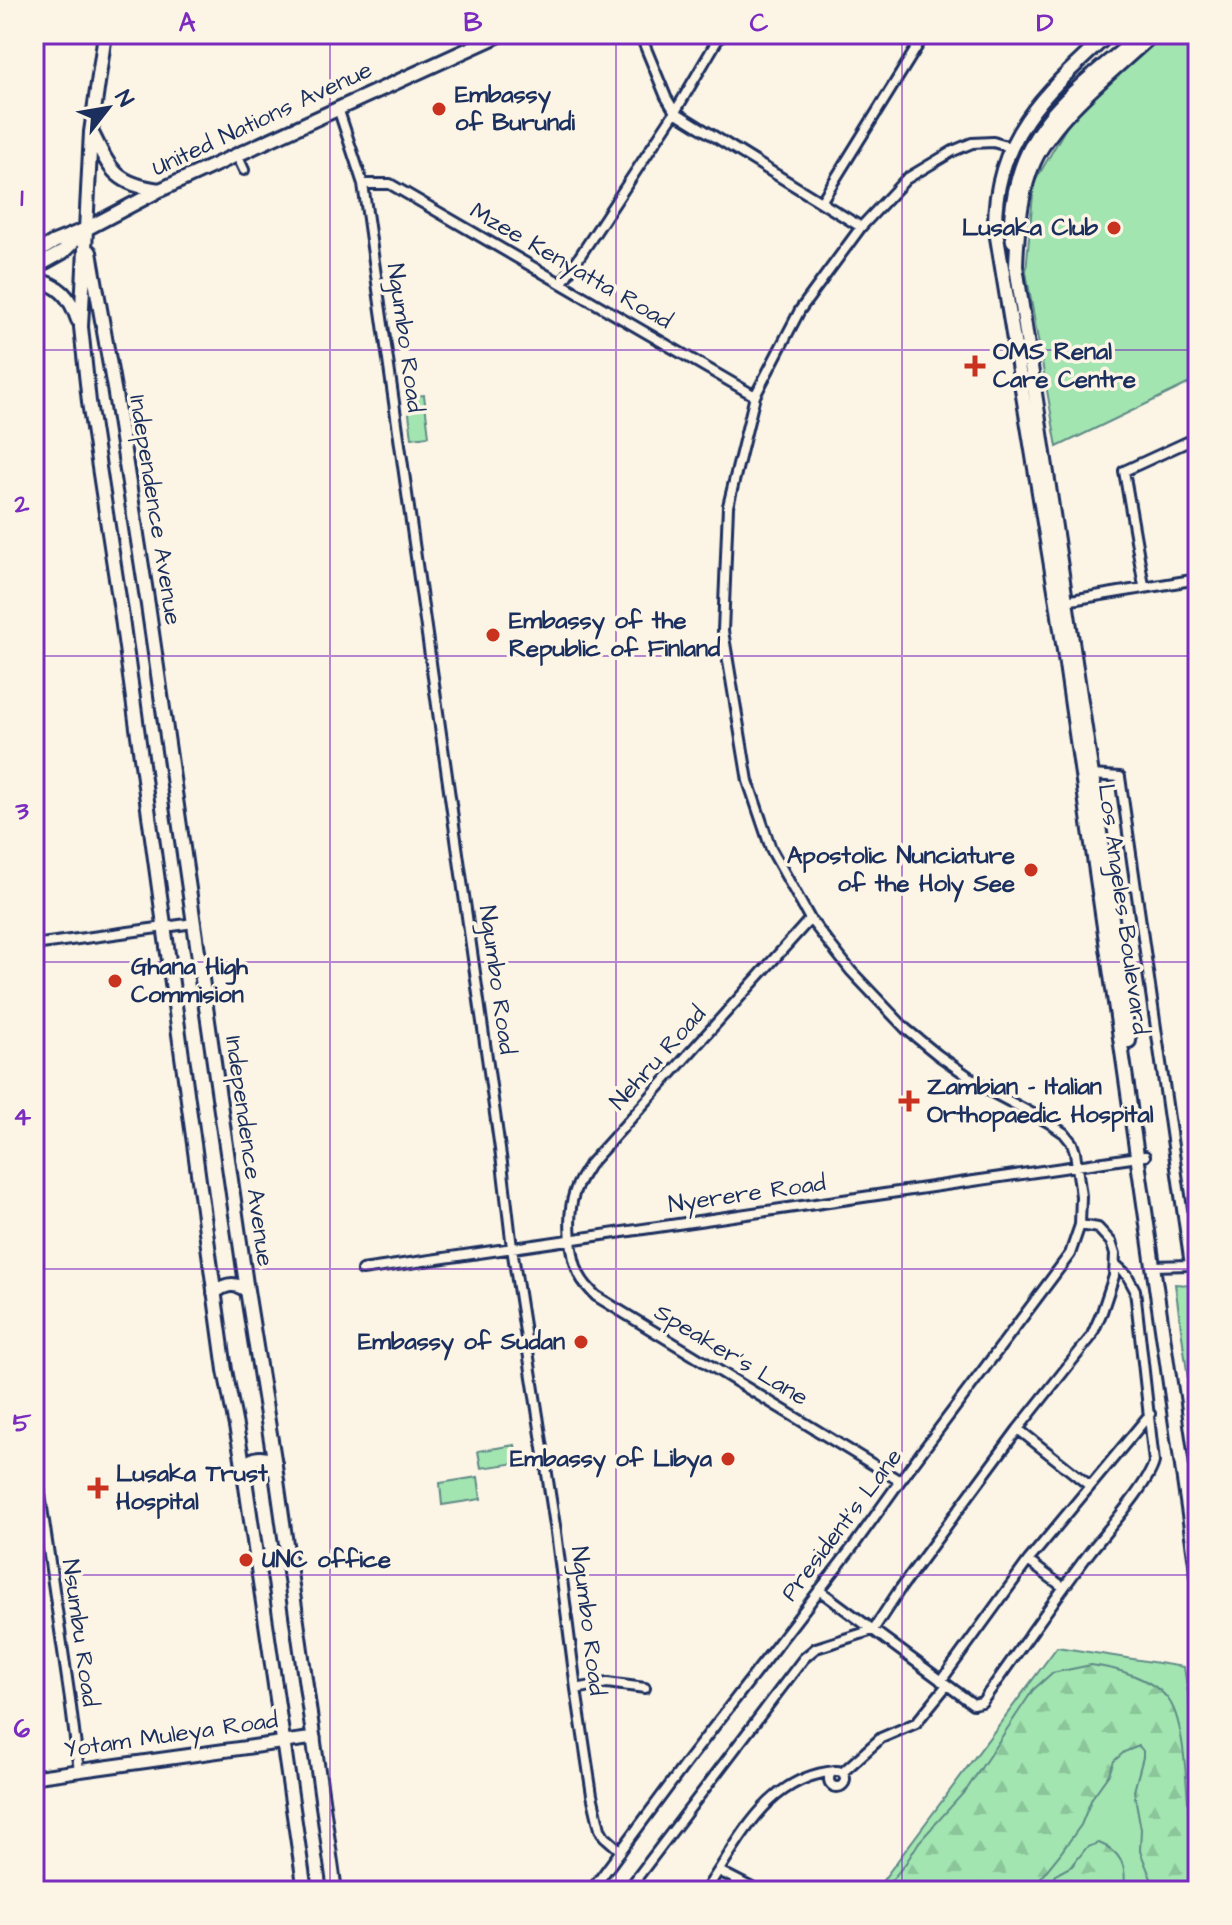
<svg xmlns="http://www.w3.org/2000/svg" width="1232" height="1925" font-family="'Architects Daughter',sans-serif">
  <defs>
    <pattern id="forest-firs" width="22" height="20" patternUnits="userSpaceOnUse" patternTransform="scale(2)"><rect width="22" height="20" fill="#a2e5b0"/><path d="M5 1l3.5 6h-7zM16 11l3.5 6h-7z" fill="#8bc59a"/></pattern>
  </defs>
  <rect width="100%" height="100%" fill="#fcf5e5"/>
  <filter id="ink" filterUnits="userSpaceOnUse"><feTurbulence type="fractalNoise" baseFrequency=".0125" numOctaves="2"/><feDisplacementMap in="SourceGraphic" scale="16" xChannelSelector="R" yChannelSelector="G"/><feConvolveMatrix kernelMatrix="1 2 1 2 8 2 1 2 1" color-interpolation-filters="sRGB"/></filter>
  <g filter="url(#ink)">
    <path fill="#a2e5b0" stroke="#5e8a87" stroke-width="2" d="M 1158,34 L 1198,34 L 1198,379 L 1057,447 L 1026,272 L 1034,183 L 1078,107 Z
      M 424,395 L 429,436 L 412,438 L 407,397 Z
      M 1198,1271 L 1198,1452 L 1175,1284 L 1189,1285 Z
      M 515,1445 L 518,1463 L 481,1468 L 478,1451 Z
      M 478,1477 L 481,1499 L 442,1505 L 440,1483 Z
      M 1057,1647 L 1184,1667 L 1198,1756 L 1198,1891 L 875,1891 Z"/>
    <path fill="url(#forest-firs)" stroke="#5e8a87" stroke-width="2" d="M 1091,1665 C 1116,1668 1152,1678 1168,1699 C 1185,1721 1186,1784 1189,1813 C 1192,1833 1196,1853 1198,1873 L 1198,1891 L 1156,1891 L 1140,1851 L 1141,1829 L 1134,1791 L 1143,1757 L 1143,1751 L 1139,1746 L 1124,1752 L 1114,1761 L 1109,1774 L 1092,1798 L 1081,1825 L 1060,1854 L 1030,1891 L 883,1891 L 906,1863 L 919,1842 L 967,1789 L 1033,1690 L 1052,1673 Z
      M 1099,1843 C 1122,1852 1127,1867 1124,1891 L 1047,1891 L 1055,1875 L 1072,1866 L 1087,1847 Z"/>
    <g fill="none" stroke-linecap="round" stroke-linejoin="round">
      <g stroke="#1b2f5e" stroke-width="14">
        <path id="minor" d="M 640,34 L 666,97 L 675,112 L 861,227
          M 338,108 L 363,184 L 502,1163 L 512,1248 L 556,1532 L 576,1689 L 592,1795 L 600,1829 L 604,1836 L 621,1851
          M 237,155 L 244,170
          M 363,184 L 390,184 L 755,396
          M 821,202 L 925,34
          M 562,283 L 675,112 L 721,34
          M 1144,586 L 1124,471 L 1198,437
          M 1065,601 L 1198,579
          M 1092,775 L 1120,777 L 1190,1265 L 1153,1266
          M 810,919 L 589,1165 C 583,1175 577,1183 574,1194 C 567,1215 570,1257 580,1276 C 584,1284 590,1290 596,1296 L 900,1481
          M 34,945 L 194,923
          M 362,1270 L 1145,1156
          M 1018,1429 L 1090,1486
          M 34,1453 L 70,1699 L 79,1771
          M 1028,1561 L 1063,1587
          M 819,1590 L 973,1704 L 982,1702 C 1018,1652 1053,1601 1090,1552 C 1106,1531 1149,1484 1154,1462 L 1135,1290 L 1127,1275 L 1115,1264
          M 941,1681 L 1028,1561 L 1150,1414
          M 576,1689 L 607,1683 L 645,1688
          M829 1779a8 8 0 1 1 16 0a8 8 0 1 1-16 0Z
          M 843,1772 L 881,1738 L 916,1723 L 947,1685
          M 719,1871 L 758,1891
          M 591,1891 L 686,1763 L 855,1544 L 900,1481 L 1070,1254 L 1080,1225 L 1081,1196 L 1075,1152 L 1072,1143 L 1064,1133 L 1048,1122 L 988,1090 L 938,1055 L 906,1029 L 851,971 L 810,919 L 771,849 L 748,781 L 723,631 L 728,506 L 755,396 L 800,310 L 861,227 L 906,179 L 953,151 L 972,143 L 993,142 L 1010,147
          M 627,1891 L 804,1658 L 816,1648 L 873,1630 L 900,1589 L 1018,1429 L 1091,1337 L 1102,1312 L 1114,1276 L 1115,1254 L 1111,1242 L 1098,1228 L 1080,1225
          M 705,1891 C 741,1840 765,1778 835,1771"/>
      </g>
      <g stroke="#1b2f5e" stroke-width="17">
        <path id="tertiary" d="M 34,1777 L 314,1738"/>
      </g>
      <g stroke="#1b2f5e" stroke-width="18">
        <path id="secondary" d="M 105,34 L 91,132 L 81,327 L 89,402 L 121,611 L 225,1370 L 241,1452 L 305,1891
          M 1109,34 C 1048,90 995,135 995,225 L 1057,602 L 1198,1577
          M 93,135 C 111,172 117,184 160,190
          M 1013,241 C 1009,224 1012,208 1015,191 C 1029,119 1083,84 1136,39
          M 90,252 L 115,394 L 148,605 L 246,1284 L 274,1459 L 335,1891
          M 34,254 L 54,242 L 86,229 L 160,190 L 502,34
          M 34,268 L 63,252 L 81,234
          M 34,279 C 60,285 70,296 78,320
          M 1129,1041 L 1092,775 L 1016,266 C 1017,233 1021,191 1034,162 C 1056,114 1115,70 1153,34
          M 214,1293 C 225,1284 235,1282 246,1290
          M 243,1466 C 253,1457 263,1455 275,1463"/>
      </g>
      <use href="#minor" stroke="#fcf5e5" stroke-width="8"/>
      <use href="#tertiary" stroke="#fcf5e5" stroke-width="11"/>
      <use href="#secondary" stroke="#fcf5e5" stroke-width="12"/>
    </g>
  </g>
  <path fill="none" stroke="#7b2cbf" stroke-width="2" stroke-opacity="0.55" d="M 330,34 L 330,1891M 616,34 L 616,1891M 902,34 L 902,1891M 34,350 L 1198,350M 34,656 L 1198,656M 34,962 L 1198,962M 34,1269 L 1198,1269M 34,1575 L 1198,1575"/>
  <g fill="#c8321e" stroke="#fcf5e5" stroke-width="3">
    <circle cx="439" cy="109" r="8"/>
    <circle cx="1114" cy="228" r="8"/>
    <path d="M971 354h8v8h8v8h-8v8h-8v-8h-8v-8h8z"/>
    <circle cx="493" cy="635" r="8"/>
    <circle cx="1031" cy="870" r="8"/>
    <circle cx="115" cy="981" r="8"/>
    <path d="M905 1089h8v8h8v8h-8v8h-8v-8h-8v-8h8z"/>
    <circle cx="581" cy="1342" r="8"/>
    <circle cx="728" cy="1459" r="8"/>
    <path d="M94 1476h8v8h8v8h-8v8h-8v-8h-8v-8h8z"/>
    <circle cx="246" cy="1560" r="8"/>
  </g>
  <g text-anchor="middle" dominant-baseline="central" stroke-width="7" stroke-linejoin="round" paint-order="stroke">
    <g font-size="24" font-weight="bold" fill="#1b2f5e" stroke="#fcf5e5" text-anchor="start">
      <text x="455" y="95">Embassy<tspan x="455" dy="28">of Burundi</tspan></text>
      <text x="1098" y="228" text-anchor="end">Lusaka Club</text>
      <text x="993" y="352">OMS Renal<tspan x="993" dy="28">Care Centre</tspan></text>
      <text x="509" y="621">Embassy of the<tspan x="509" dy="28">Republic of Finland</tspan></text>
      <text x="1015" y="856" text-anchor="end">Apostolic Nunciature<tspan x="1015" dy="28">of the Holy See</tspan></text>
      <text x="131" y="967">Ghana High<tspan x="131" dy="28">Commision</tspan></text>
      <text x="927" y="1087">Zambian - Italian<tspan x="927" dy="28">Orthopaedic Hospital</tspan></text>
      <text x="565" y="1342" text-anchor="end">Embassy of Sudan</text>
      <text x="712" y="1459" text-anchor="end">Embassy of Libya</text>
      <text x="116" y="1474">Lusaka Trust<tspan x="116" dy="28">Hospital</tspan></text>
      <text x="262" y="1560">UNC office</text>
    </g>
    <g font-size="24" fill="#1b2f5e" stroke="#fcf5e5">
      <text transform="translate(262 119) rotate(-25)">United Nations Avenue</text>
      <text transform="translate(571 266) rotate(30)">Mzee Kenyatta Road</text>
      <text transform="translate(405 338) rotate(82)">Ngumbo Road</text>
      <text transform="translate(155 510) rotate(81)">Independence Avenue</text>
      <text transform="translate(1123 909) rotate(82)">Los Angeles Boulevard</text>
      <text transform="translate(497 980) rotate(82)">Ngumbo Road</text>
      <text transform="translate(658 1058) rotate(-48)">Nehru Road</text>
      <text transform="translate(249 1151) rotate(82)">Independence Avenue</text>
      <text transform="translate(747 1194) rotate(-8)">Nyerere Road</text>
      <text transform="translate(731 1355) rotate(31)">Speaker's Lane</text>
      <text transform="translate(842 1525) rotate(-53)">President's Lane</text>
      <text transform="translate(588 1621) rotate(83)">Ngumbo Road</text>
      <text transform="translate(80 1633) rotate(82)">Nsumbu Road</text>
      <text transform="translate(171 1735) rotate(-8)">Yotam Muleya Road</text>
    </g>
  </g>
  <rect width="1232" height="1925" fill="none" stroke="#fcf5e5" stroke-width="88"/>
  <g transform="translate(108 108) rotate(59)" stroke="#fcf5e5" stroke-width="6" paint-order="stroke">
  <path d="M0-6L14 30L0 20L-14 30Z" fill="#1b2f5e"/>
  <text y="-12" font-size="22" font-weight="bold" text-anchor="middle" fill="#1b2f5e">N</text>
  </g>
  <rect x="44" y="44" width="1144" height="1837" fill="none" stroke="#7b2cbf" stroke-width="3"/>
  <g font-size="26" text-anchor="middle" font-weight="bold" fill="#7b2cbf">
    <text x="187" y="31">A</text>
    <text x="473" y="31">B</text>
    <text x="759" y="31">C</text>
    <text x="1045" y="31">D</text>
    <text x="22" y="206">1</text>
    <text x="22" y="512">2</text>
    <text x="22" y="819">3</text>
    <text x="22" y="1125">4</text>
    <text x="22" y="1431">5</text>
    <text x="22" y="1737">6</text>
  </g>
</svg>
